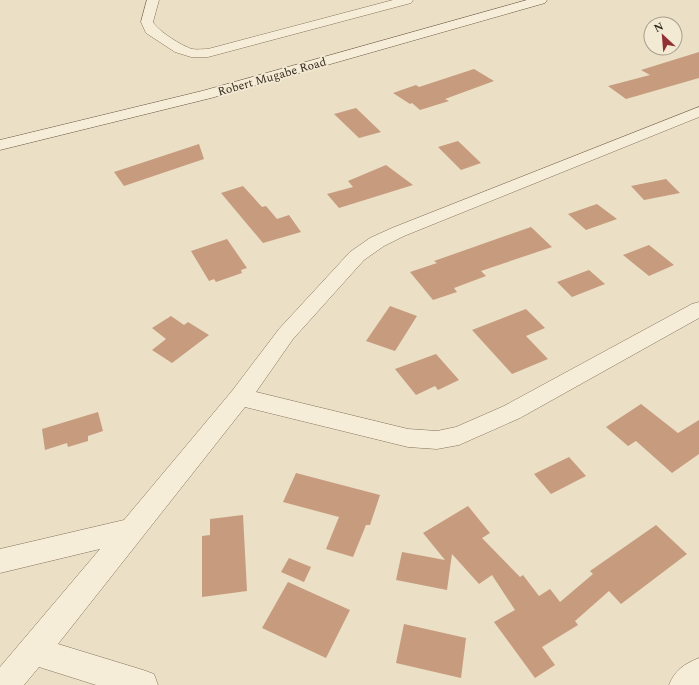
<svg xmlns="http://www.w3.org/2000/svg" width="699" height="685" font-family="Spectral,serif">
  <rect width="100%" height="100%" fill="#ebdfc5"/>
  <path fill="#c79b7e" d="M 699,52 L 699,78 L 626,99 L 608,86 L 650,75 L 641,70 Z
    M 474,69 L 494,81 L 445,99 L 449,101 L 420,110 L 412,103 L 410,104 L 393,93 L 416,85 L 419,87 Z
    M 356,108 L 381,132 L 359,138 L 334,114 Z
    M 458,141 L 481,163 L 461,170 L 438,147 Z
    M 199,144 L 204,159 L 124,186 L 114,172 Z
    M 386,165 L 413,185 L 339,208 L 327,194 L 353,187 L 348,181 Z
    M 666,179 L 680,193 L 644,200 L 631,186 Z
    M 243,186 L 262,207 L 266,206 L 277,219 L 289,215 L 301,232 L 263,243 L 221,193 Z
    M 597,204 L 617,219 L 586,230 L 568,214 Z
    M 531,227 L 552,247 L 481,271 L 486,276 L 454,288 L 457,292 L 433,300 L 410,272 L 437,263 L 434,261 Z
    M 227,239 L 247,268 L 241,270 L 242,273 L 216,282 L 214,279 L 209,281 L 191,251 Z
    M 649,245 L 674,265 L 649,276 L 623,255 Z
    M 589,270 L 605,284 L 572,297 L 557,282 Z
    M 390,306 L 417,316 L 395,351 L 366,341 Z
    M 526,309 L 545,328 L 526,336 L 548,359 L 512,374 L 472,330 Z
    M 171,316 L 184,325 L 188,322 L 209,335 L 172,363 L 152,350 L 166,339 L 152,328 Z
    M 436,354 L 459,380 L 438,390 L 435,386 L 416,395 L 395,369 Z
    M 641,404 L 678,433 L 699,420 L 699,454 L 672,473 L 636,441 L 628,446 L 606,427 Z
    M 98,412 L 103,431 L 88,436 L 88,441 L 68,447 L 67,443 L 45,450 L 42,429 Z
    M 569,457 L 586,476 L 551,494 L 534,474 Z
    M 296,473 L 380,495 L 370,525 L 366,525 L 353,557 L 326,549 L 339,517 L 283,502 Z
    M 468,506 L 490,533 L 482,538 L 520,577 L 523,575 L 539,596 L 550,589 L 560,602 L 593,574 L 590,571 L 656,525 L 687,554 L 621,604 L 609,591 L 575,621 L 578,625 L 542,647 L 555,665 L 535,678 L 494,622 L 515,610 L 492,575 L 479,584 L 452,554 L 447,590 L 396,580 L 402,552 L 445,560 L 423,533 Z
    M 243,515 L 247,591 L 202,597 L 202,536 L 210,535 L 210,519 Z
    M 289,558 L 311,567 L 304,582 L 281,572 Z
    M 288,582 L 350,610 L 326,658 L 262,628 Z
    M 404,624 L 466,638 L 461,678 L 396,663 Z"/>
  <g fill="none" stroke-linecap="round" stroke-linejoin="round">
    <g stroke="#85725c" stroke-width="1">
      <path id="minor" d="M 147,0 L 159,0 L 153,22 C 158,31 182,46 192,49 C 197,50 203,49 208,49 L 393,0 L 413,0 L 411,3 L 208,57 L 191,57 L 175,52 L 146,33 L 141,22 Z
        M 699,107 L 699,117 L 404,236 L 384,246 L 364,260 L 293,339 L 256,392 L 408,429 L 437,431 L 456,427 L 504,406 L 692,304 L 699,302 L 699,318 L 520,418 L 459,445 L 437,449 L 408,447 L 245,407 L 58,644 L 143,670 L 154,674 L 158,685 L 96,685 L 39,667 L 24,685 L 0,685 L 0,667 L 100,549 L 0,573 L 0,549 L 124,520 L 232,391 L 279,329 L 350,252 L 370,238 L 392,228 Z
        M 699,658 L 699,685 L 669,685 C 675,670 684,664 699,658 Z"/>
    </g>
    <g stroke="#675340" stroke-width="1">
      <path id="secondary" d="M 527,0 L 547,0 L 545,3 L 211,98 L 0,150 L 0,140 L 202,91 Z"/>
    </g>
    <use href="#minor" fill="#f6edd8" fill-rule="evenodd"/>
    <use href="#secondary" fill="#f6edd8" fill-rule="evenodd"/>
  </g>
  <g text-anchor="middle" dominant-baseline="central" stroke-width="3.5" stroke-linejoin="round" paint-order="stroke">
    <g font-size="12" fill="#362a1f" stroke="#f3ead4">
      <text transform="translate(272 77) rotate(-16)">Robert Mugabe Road</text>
    </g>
  </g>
  <g transform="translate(663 36) rotate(334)"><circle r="19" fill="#f3ead4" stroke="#a79d8c"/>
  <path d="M0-3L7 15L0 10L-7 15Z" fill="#903032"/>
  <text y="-6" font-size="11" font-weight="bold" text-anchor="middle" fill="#362a1f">N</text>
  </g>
</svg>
